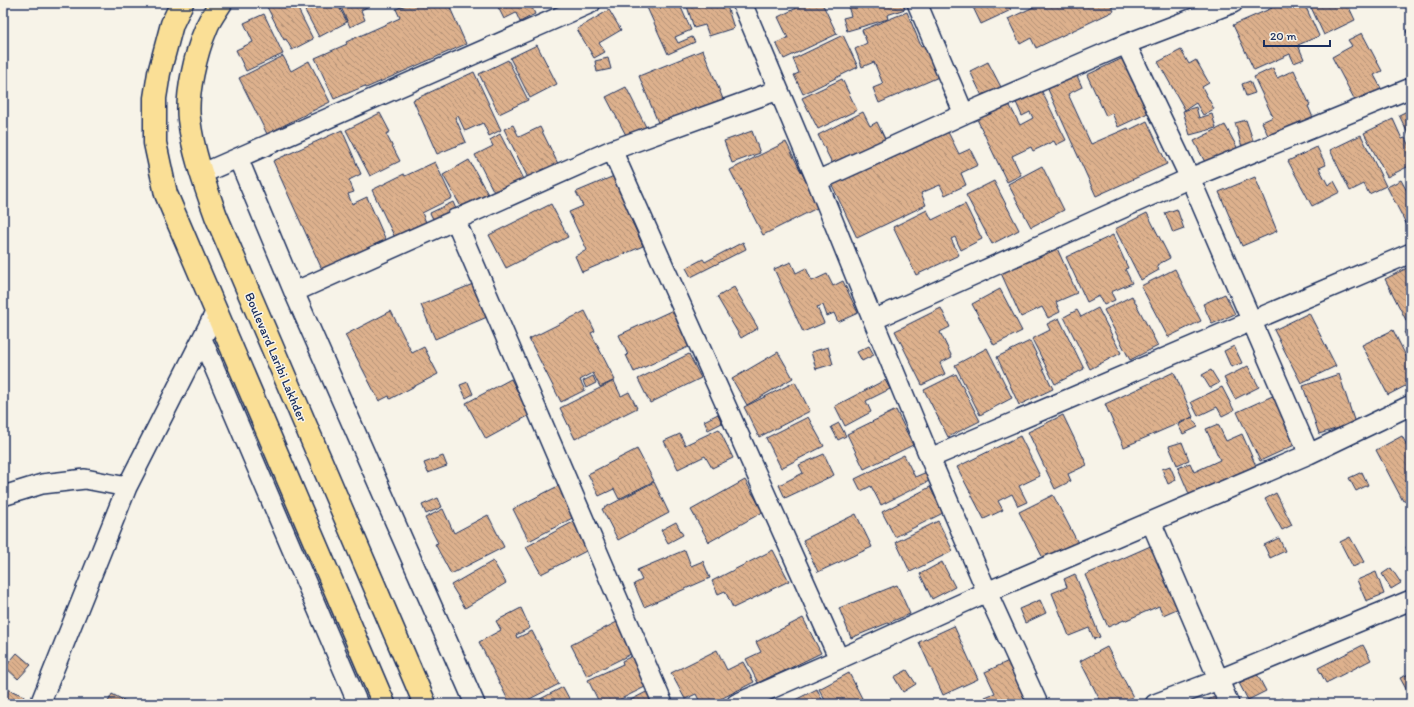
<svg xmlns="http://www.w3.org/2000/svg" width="1414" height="707" font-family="Itim,sans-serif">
  <defs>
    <pattern id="building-back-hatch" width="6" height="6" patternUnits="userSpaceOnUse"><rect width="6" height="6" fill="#ddb18d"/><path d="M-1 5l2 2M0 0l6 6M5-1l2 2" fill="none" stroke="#b29076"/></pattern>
  </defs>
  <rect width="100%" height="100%" fill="#f7f3e8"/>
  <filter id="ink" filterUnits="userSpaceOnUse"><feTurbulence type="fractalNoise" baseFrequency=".025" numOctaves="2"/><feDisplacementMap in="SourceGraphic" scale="8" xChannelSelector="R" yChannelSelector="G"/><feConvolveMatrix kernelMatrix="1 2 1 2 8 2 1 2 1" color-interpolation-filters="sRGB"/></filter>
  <g filter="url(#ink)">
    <path fill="url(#building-back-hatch)" stroke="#1b2f5e" d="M 265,3 L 295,3 L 313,39 L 292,50 L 286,39 L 284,40 Z
      M 301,3 L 337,3 L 347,22 L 319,37 Z
      M 339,3 L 375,3 L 361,10 L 365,20 L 350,27 Z
      M 411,3 L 448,3 L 466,44 L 366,88 L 365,86 L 334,99 L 315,58 L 347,44 L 346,42 L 400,18 L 396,9 Z
      M 496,3 L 530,3 L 535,14 L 520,22 L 516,13 L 504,19 Z
      M 645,3 L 679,3 L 691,30 L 675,37 L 678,43 L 692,37 L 695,42 L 668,54 Z
      M 686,3 L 726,3 L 734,28 L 709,36 L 705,25 L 694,28 Z
      M 807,3 L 822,3 L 837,34 L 784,59 L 776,43 L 788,38 L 778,17 Z
      M 847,3 L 903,3 L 905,9 L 887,15 L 888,19 L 847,31 L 843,18 L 851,16 Z
      M 971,3 L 1007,3 L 1011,10 L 981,24 Z
      M 1042,3 L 1110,3 L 1114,11 L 1036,48 L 1031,38 L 1020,44 L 1008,19 Z
      M 1279,3 L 1304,3 L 1319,36 L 1298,45 L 1304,59 L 1294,63 L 1290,54 L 1254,70 L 1233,25 L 1272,8 L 1271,6 Z
      M 1309,3 L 1347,3 L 1355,20 L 1324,35 Z
      M 609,10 L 621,30 L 599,43 L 605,52 L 594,58 L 577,29 Z
      M 907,12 L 921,46 L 927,44 L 941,76 L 879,103 L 873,88 L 883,84 L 874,62 L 862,67 L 855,49 L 867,43 L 862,30 Z
      M 264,14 L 283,54 L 246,71 L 236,50 L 253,42 L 244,23 Z
      M 1411,28 L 1411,41 L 1406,31 Z
      M 1362,33 L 1382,71 L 1374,75 L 1382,90 L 1357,104 L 1332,57 L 1352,46 L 1348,40 Z
      M 843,35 L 858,67 L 803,94 L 794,75 L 799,73 L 793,59 Z
      M 537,45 L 557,84 L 530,98 L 510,58 Z
      M 703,50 L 723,99 L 659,125 L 639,76 Z
      M 1181,50 L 1189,64 L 1196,60 L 1209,83 L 1202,87 L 1214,109 L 1203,115 L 1196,103 L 1185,110 L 1158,62 Z
      M 283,56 L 291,71 L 309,61 L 330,102 L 267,134 L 239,78 Z
      M 608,58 L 611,69 L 597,72 L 595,61 Z
      M 1123,58 L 1148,113 L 1118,127 L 1112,113 L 1106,116 L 1087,75 Z
      M 508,60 L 528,100 L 499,114 L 479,74 Z
      M 988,62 L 1002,89 L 983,98 L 970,71 Z
      M 1273,68 L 1277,78 L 1294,70 L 1310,105 L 1308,106 L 1314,120 L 1270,140 L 1262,122 L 1273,117 L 1254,77 Z
      M 1075,71 L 1082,87 L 1068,94 L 1091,144 L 1128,128 L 1129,130 L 1147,121 L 1167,164 L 1096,196 L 1046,85 Z
      M 474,72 L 501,130 L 489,136 L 483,123 L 465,131 L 458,116 L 455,117 L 466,142 L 437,154 L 413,100 Z
      M 842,79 L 857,110 L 818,129 L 802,98 Z
      M 1250,81 L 1255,93 L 1246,96 L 1242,84 Z
      M 626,87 L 647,129 L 628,139 L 606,97 Z
      M 1040,88 L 1066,140 L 1056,145 L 1054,141 L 1033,151 L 1031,147 L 1012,156 L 1021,175 L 1007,182 L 976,117 L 1008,102 L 1020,125 L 1033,118 L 1030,112 L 1022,116 L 1015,100 Z
      M 1196,107 L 1199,118 L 1212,114 L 1216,128 L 1190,135 L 1183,111 Z
      M 1411,109 L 1411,140 L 1399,115 Z
      M 863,112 L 870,126 L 877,122 L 887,143 L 835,169 L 818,135 Z
      M 380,113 L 390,132 L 386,134 L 400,161 L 370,176 L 346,130 Z
      M 1393,119 L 1402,139 L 1405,138 L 1411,150 L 1411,165 L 1387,177 L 1364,133 Z
      M 1246,120 L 1254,143 L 1242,147 L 1235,123 Z
      M 513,125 L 519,137 L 540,127 L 561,170 L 531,184 L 504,129 Z
      M 1225,125 L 1238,149 L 1207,166 L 1194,141 Z
      M 342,130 L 361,174 L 349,180 L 354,192 L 348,194 L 352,204 L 367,197 L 389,247 L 325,276 L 273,161 Z
      M 947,130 L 959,154 L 970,149 L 978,165 L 961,173 L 966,185 L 945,195 L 940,185 L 921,193 L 926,205 L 857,238 L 831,183 Z
      M 752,131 L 760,153 L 732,163 L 724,141 Z
      M 500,134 L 526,185 L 498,200 L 475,155 L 493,146 L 490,140 Z
      M 1361,135 L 1386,186 L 1369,194 L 1364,184 L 1350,191 L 1330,150 Z
      M 786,142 L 819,207 L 763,235 L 730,170 Z
      M 1317,147 L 1326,165 L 1319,168 L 1328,185 L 1334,181 L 1340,192 L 1312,206 L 1288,161 Z
      M 469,160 L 490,198 L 464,212 L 443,175 Z
      M 435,162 L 452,198 L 422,213 L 429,229 L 398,244 L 372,190 L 404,174 L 405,176 Z
      M 1042,166 L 1064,210 L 1031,227 L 1008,184 Z
      M 614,176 L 631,214 L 629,215 L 643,246 L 582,272 L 575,256 L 587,250 L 569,212 L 583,206 L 576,192 Z
      M 1255,177 L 1277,231 L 1242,246 L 1219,192 Z
      M 1401,180 L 1409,195 L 1411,194 L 1411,233 L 1387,187 Z
      M 994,181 L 1019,230 L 992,244 L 966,195 Z
      M 453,202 L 459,216 L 437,227 L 430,213 Z
      M 551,204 L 568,237 L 506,268 L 489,235 Z
      M 965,204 L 982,239 L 961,250 L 955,237 L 951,239 L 959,255 L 916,275 L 893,227 L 927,210 L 932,220 Z
      M 1177,209 L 1184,229 L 1173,233 L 1165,213 Z
      M 1147,213 L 1170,258 L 1157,265 L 1159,270 L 1141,280 L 1115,229 Z
      M 1113,235 L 1128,268 L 1125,269 L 1132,283 L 1111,292 L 1115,300 L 1104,305 L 1099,296 L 1087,302 L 1066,257 Z
      M 743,242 L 746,249 L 691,277 L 686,268 L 703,259 L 705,262 Z
      M 1056,246 L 1077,293 L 1056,302 L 1060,312 L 1048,318 L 1042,307 L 1021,317 L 1000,271 Z
      M 791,262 L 796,273 L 806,268 L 812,281 L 827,274 L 833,286 L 843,281 L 858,313 L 838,322 L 834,313 L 827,316 L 823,305 L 817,307 L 824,323 L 803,332 L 774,269 Z
      M 1411,266 L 1411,323 L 1408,324 L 1385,279 Z
      M 1175,269 L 1201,321 L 1168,337 L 1141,286 Z
      M 478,282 L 492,315 L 435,339 L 421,305 Z
      M 734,287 L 758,328 L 741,338 L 717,297 Z
      M 1000,289 L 1022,331 L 994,345 L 972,304 Z
      M 1225,294 L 1235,314 L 1212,324 L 1203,304 Z
      M 1132,296 L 1158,346 L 1130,360 L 1104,310 Z
      M 941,308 L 950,327 L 940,332 L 952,357 L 940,363 L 945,374 L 922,385 L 895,331 Z
      M 1098,308 L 1121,353 L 1090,369 L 1064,317 L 1077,310 L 1081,317 Z
      M 673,310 L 690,346 L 634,372 L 626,355 L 628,355 L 619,335 Z
      M 391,311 L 412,353 L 424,347 L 438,374 L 390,399 L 389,396 L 379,401 L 345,335 Z
      M 585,311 L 595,331 L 591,333 L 615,380 L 600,387 L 593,373 L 580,380 L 585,390 L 561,402 L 529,339 Z
      M 1309,313 L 1336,366 L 1301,383 L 1274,330 Z
      M 1059,318 L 1084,369 L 1055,384 L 1032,339 L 1050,330 L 1047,324 Z
      M 1411,329 L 1411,346 L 1404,332 Z
      M 1393,330 L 1411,366 L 1411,383 L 1388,395 L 1362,345 Z
      M 1030,341 L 1053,389 L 1019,405 L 997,357 Z
      M 869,346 L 874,355 L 862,361 L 857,352 Z
      M 1234,346 L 1242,363 L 1231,367 L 1224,351 Z
      M 828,347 L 833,364 L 816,369 L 811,352 Z
      M 987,348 L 1012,398 L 980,415 L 955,365 Z
      M 778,352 L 793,378 L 747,405 L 732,379 Z
      M 689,354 L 701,378 L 650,403 L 638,379 Z
      M 1248,366 L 1259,387 L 1235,399 L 1224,378 Z
      M 1211,370 L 1219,383 L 1210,388 L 1202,375 Z
      M 1174,372 L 1193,417 L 1124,447 L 1105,404 Z
      M 956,374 L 980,421 L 948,437 L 924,390 Z
      M 1339,374 L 1355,423 L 1319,434 L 1303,386 Z
      M 593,376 L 596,383 L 586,388 L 583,381 Z
      M 511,379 L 530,415 L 486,439 L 466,403 Z
      M 885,380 L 890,389 L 866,401 L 871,412 L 845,426 L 835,406 Z
      M 614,381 L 621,396 L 629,392 L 637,408 L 575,439 L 560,408 Z
      M 468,382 L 473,394 L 466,398 L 460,385 Z
      M 795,382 L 810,411 L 759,437 L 744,407 Z
      M 1222,387 L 1234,410 L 1222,416 L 1217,407 L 1198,416 L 1191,402 Z
      M 1277,394 L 1299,443 L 1260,461 L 1237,412 Z
      M 896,410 L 913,445 L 864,469 L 847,434 Z
      M 718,414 L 722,423 L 708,430 L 704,421 Z
      M 1063,415 L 1087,465 L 1068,474 L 1071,481 L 1055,489 L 1028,432 Z
      M 808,417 L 824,446 L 781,468 L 766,438 Z
      M 1192,417 L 1198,427 L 1183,434 L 1178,425 Z
      M 839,423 L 846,436 L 838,440 L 831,427 Z
      M 1218,424 L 1226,441 L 1242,434 L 1256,466 L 1190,496 L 1178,468 L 1190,463 L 1194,472 L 1220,460 L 1206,429 Z
      M 719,429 L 733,458 L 712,468 L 705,456 L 678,469 L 664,441 L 680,434 L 685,445 Z
      M 1020,436 L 1040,476 L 1019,486 L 1027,502 L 1018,506 L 1012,494 L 998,501 L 1003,510 L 984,519 L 957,467 Z
      M 1402,436 L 1411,453 L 1411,497 L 1403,501 L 1376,450 Z
      M 1182,442 L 1189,460 L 1177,465 L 1169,446 Z
      M 637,449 L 654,481 L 619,499 L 614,489 L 599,496 L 588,474 Z
      M 824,454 L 834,475 L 785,498 L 779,485 L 803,473 L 799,465 Z
      M 904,455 L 915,477 L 929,471 L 933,479 L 881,505 L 871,486 L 861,491 L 855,479 Z
      M 443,456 L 447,466 L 428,473 L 424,463 Z
      M 1170,466 L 1176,480 L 1168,484 L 1162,469 Z
      M 1362,472 L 1368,485 L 1356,491 L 1349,478 Z
      M 745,480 L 763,512 L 709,542 L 691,510 Z
      M 654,482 L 669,513 L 618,540 L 602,509 Z
      M 562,484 L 578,515 L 529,541 L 513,509 Z
      M 930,487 L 943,513 L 895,537 L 882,512 Z
      M 1276,493 L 1292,525 L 1282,530 L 1265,499 Z
      M 1053,495 L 1078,543 L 1044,560 L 1019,512 Z
      M 438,498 L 442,507 L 426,514 L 422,505 Z
      M 443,509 L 454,533 L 488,515 L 504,547 L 451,574 L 435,544 L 438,543 L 425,518 Z
      M 856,514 L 872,547 L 818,572 L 803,540 Z
      M 575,521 L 590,549 L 541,574 L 526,547 Z
      M 938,521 L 953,551 L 910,572 L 896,542 Z
      M 676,522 L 683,535 L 668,543 L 661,530 Z
      M 1350,537 L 1364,562 L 1353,567 L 1340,542 Z
      M 1279,538 L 1285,551 L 1270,558 L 1264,545 Z
      M 1155,544 L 1179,608 L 1163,615 L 1159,606 L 1124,621 L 1124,620 L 1108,627 L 1085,575 Z
      M 1411,545 L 1411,559 L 1406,547 Z
      M 685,550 L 691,566 L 703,561 L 710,578 L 644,607 L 634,584 L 642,580 L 637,570 Z
      M 773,550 L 789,581 L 733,608 L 725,591 L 718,594 L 712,581 Z
      M 493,561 L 506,583 L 465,608 L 451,585 Z
      M 942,562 L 955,587 L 932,599 L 920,574 Z
      M 1391,568 L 1401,583 L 1391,589 L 1382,574 Z
      M 1376,572 L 1384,594 L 1366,601 L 1357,580 Z
      M 1075,574 L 1100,637 L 1094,639 L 1089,628 L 1069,636 L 1052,593 L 1067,587 L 1064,579 Z
      M 897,585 L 910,614 L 851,638 L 839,608 Z
      M 1040,600 L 1046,613 L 1025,623 L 1019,609 Z
      M 521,608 L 530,628 L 516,635 L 517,638 L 532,631 L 559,684 L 520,704 L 510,704 L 479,642 L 501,630 L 496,621 Z
      M 803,618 L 821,653 L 774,676 L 774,675 L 758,683 L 746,659 L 761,652 L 756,642 Z
      M 621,620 L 637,651 L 587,676 L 571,645 Z
      M 954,626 L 978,679 L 943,695 L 919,642 Z
      M 1363,645 L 1371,660 L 1326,683 L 1318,668 Z
      M 1107,647 L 1133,697 L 1119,704 L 1102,704 L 1080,661 Z
      M 717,650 L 727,670 L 743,662 L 754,682 L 711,704 L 701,704 L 696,694 L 685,699 L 671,673 Z
      M 17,653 L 31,665 L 18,679 L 5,667 Z
      M 636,654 L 651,684 L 611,704 L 600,704 L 588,680 L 623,664 L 622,661 Z
      M 1013,659 L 1033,704 L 988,704 L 985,697 L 995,693 L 985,672 Z
      M 907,670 L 916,684 L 903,692 L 894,677 Z
      M 849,673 L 865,704 L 827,704 L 819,689 Z
      M 1411,673 L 1411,698 L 1400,678 Z
      M 1257,674 L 1266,691 L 1248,700 L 1239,683 Z
      M 3,687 L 24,696 L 20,704 L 3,704 Z
      M 563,687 L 572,704 L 531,704 Z
      M 817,689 L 824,704 L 787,704 Z
      M 650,690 L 657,704 L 623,704 Z
      M 112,694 L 131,704 L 107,704 Z
      M 1216,696 L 1221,704 L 1200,704 Z
      M 1282,698 L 1285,704 L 1268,704 Z"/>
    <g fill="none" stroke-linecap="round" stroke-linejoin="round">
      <g stroke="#1b2f5e" stroke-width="22">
        <path id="street" d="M 742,3 L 817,181 L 873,320 L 930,458 L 987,592 L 1038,704
          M 917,3 L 964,114 L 1126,44 L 1233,3
          M 1126,44 L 1190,178 L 1309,454
          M 612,150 L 839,659
          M 238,158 L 294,292 L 475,704
          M 201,174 L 591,3
          M 817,181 L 964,114
          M 455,219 L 663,704
          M 294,292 L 612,150 L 778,90
          M 873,320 L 1190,178 L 1411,88
          M 202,339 L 358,704
          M 930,458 L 1411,253
          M 3,496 L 42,484 L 85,479 L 127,487
          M 1151,522 L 1229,704
          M 40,704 L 127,487 L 216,311
          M 736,704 L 839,659 L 987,592 L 1309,454 L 1411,405
          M 1155,704 L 1218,680 L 1411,600"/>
      </g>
      <g stroke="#1b2f5e" stroke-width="25">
        <path id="primary" d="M 182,3 L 172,24 L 159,73 L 155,98 L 155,143 L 166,194 L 384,704
          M 221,3 C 216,11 209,20 206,29 C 196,52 186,95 189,119 C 193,153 205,185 216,216 L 425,704"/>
      </g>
      <use href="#street" stroke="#f7f3e8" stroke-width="19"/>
      <use href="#primary" stroke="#fadf96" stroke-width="22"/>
    </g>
  </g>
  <g text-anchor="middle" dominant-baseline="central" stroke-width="3" stroke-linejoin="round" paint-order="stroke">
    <g font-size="13" fill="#1b2f5e" stroke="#f7f3e8">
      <text transform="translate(276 357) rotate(67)">Boulevard Laribi Lakhder</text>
    </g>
  </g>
  <rect width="1414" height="707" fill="none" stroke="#f7f3e8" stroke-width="16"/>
  <rect x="8" y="8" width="1398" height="691" fill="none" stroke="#1b2f5e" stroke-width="1.5" filter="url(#ink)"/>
  <path d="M1264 40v6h66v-6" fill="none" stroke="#1b2f5e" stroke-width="2"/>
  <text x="1270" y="40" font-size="12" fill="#1b2f5e" stroke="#f7f3e8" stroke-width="3" paint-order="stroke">20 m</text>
</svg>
